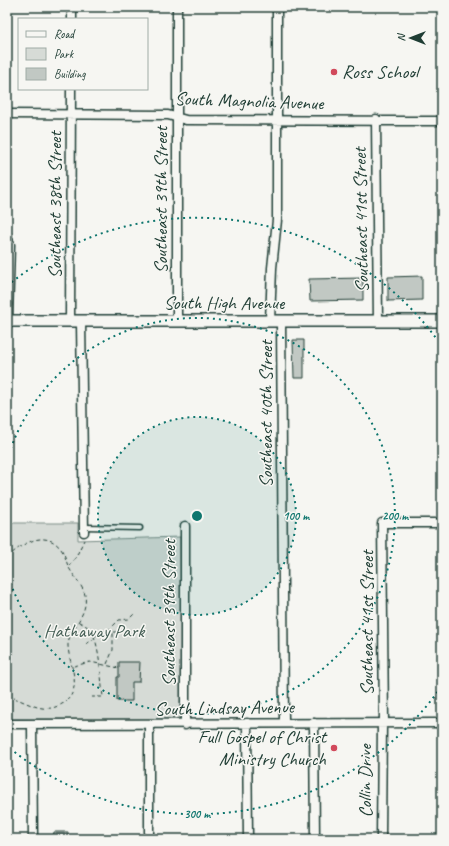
<svg xmlns="http://www.w3.org/2000/svg" width="449" height="846" font-family="Caveat,sans-serif">
  <rect width="100%" height="100%" fill="#f6f6f2"/>
  <filter id="ink" filterUnits="userSpaceOnUse"><feTurbulence type="fractalNoise" baseFrequency=".025" numOctaves="2"/><feDisplacementMap in="SourceGraphic" scale="8" xChannelSelector="R" yChannelSelector="G"/><feConvolveMatrix kernelMatrix="1 2 1 2 8 2 1 2 1" color-interpolation-filters="sRGB"/></filter>
  <g filter="url(#ink)">
    <path fill="#d6dbd6" stroke="#7a8c85" d="M 7,523 L 78,523 L 78,540 L 180,537 L 182,713 L 177,719 L 173,720 L 7,719 Z"/>
    <path fill="#c1c8c3" stroke="#1f3d34" d="M 422,276 L 422,300 L 388,301 L 388,277 Z
      M 363,278 L 363,300 L 310,301 L 309,279 Z
      M 293,340 L 304,340 L 304,378 L 294,378 Z
      M 119,662 L 140,662 L 139,682 L 132,682 L 132,701 L 117,701 L 117,677 L 119,677 Z
      M 54,832 L 68,832 L 68,837 L 70,837 L 70,839 L 49,839 L 53,838 Z"/>
    <g fill="none" stroke-linecap="round" stroke-linejoin="round">
      <g stroke="#1f3d34" stroke-width="7">
        <path id="lane" d="M 84,527 L 140,528"/>
      </g>
      <g stroke="#1f3d34" stroke-width="11">
        <path id="street" d="M 72,19 L 72,7
          M 7,114 L 168,115 L 186,120 L 442,121
          M 376,119 L 378,321
          M 7,236 L 10,245 L 8,321
          M 177,321 L 177,7
          M 270,321 L 272,268 L 277,220 L 277,7
          M 281,321 L 284,722
          M 70,322 L 71,89
          M 81,322 L 84,532
          M 185,526 L 185,725
          M 247,723 L 248,839
          M 314,723 L 315,839
          M 384,723 L 382,523 L 442,523
          M 7,724 L 442,723
          M 32,725 L 33,839
          M 149,839 L 149,725
          M 381,839 L 382,723"/>
      </g>
      <g stroke="#1f3d34" stroke-width="14">
        <path id="secondary" d="M 7,321 L 442,321"/>
      </g>
      <path stroke="#1f3d34" stroke-width="1" stroke-dasharray="4 3" stroke-linecap="butt" d="M 7,558 C 21,544 45,528 61,549 C 65,554 66,561 68,566 C 73,576 82,584 85,595 C 89,616 67,631 68,646 C 69,666 85,690 62,704 C 42,716 26,700 7,696
        M 69,566 L 76,557 L 84,540
        M 79,622 C 83,624 87,626 90,629 C 100,641 101,681 103,697 L 92,697
        M 114,632 L 122,632
        M 95,636 L 110,629 L 119,620 L 129,619 L 134,614
        M 86,644 L 94,639
        M 107,664 L 113,650 L 113,632 L 111,630
        M 74,666 L 90,662 L 119,668"/>
      <use href="#lane" stroke="#f6f6f2" stroke-width="4"/>
      <use href="#street" stroke="#f6f6f2" stroke-width="8"/>
      <use href="#secondary" stroke="#f6f6f2" stroke-width="11"/>
    </g>
  </g>
  <circle cx="197" cy="516" r="99" fill="#0f766e" fill-opacity=".12"/>
  <g fill="none" stroke="#0f766e" stroke-width="2" stroke-dasharray="2 4">
    <circle cx="197" cy="516" r="99"/>
    <path d="M7 460A198 198 0 1 1 7 572"/>
    <path d="M441 687A298 298 0 0 1 7 746M7 286A298 298 0 0 1 441 345"/>
  </g>
  <g fill="#d1495b" stroke="#f6f6f2" stroke-width="1.5">
    <circle cx="334" cy="72" r="4"/>
    <circle cx="334" cy="748" r="4"/>
  </g>
  <g text-anchor="middle" dominant-baseline="central" stroke-width="3" stroke-linejoin="round" paint-order="stroke">
    <g font-size="19" fill="#1f3d34" stroke="#f6f6f2" text-anchor="start">
      <text x="342" y="72">Ross School</text>
      <text x="326" y="737" text-anchor="end">Full Gospel of Christ<tspan x="326" dy="22">Ministry Church</tspan></text>
    </g>
    <g font-size="19" fill="#1f3d34" stroke="#f6f6f2">
      <text transform="translate(249 101) rotate(2)">South Magnolia Avenue</text>
      <text transform="translate(161 200) rotate(-90)">Southeast 39th Street</text>
      <text transform="translate(55 205) rotate(-90)">Southeast 38th Street</text>
      <text transform="translate(361 220) rotate(-91)">Southeast 41st Street</text>
      <text x="224" y="303">South High Avenue</text>
      <text transform="translate(266 414) rotate(-90)">Southeast 40th Street</text>
      <text transform="translate(169 613) rotate(-90)">Southeast 39th Street</text>
      <text transform="translate(367 623) rotate(-90)">Southeast 41st Street</text>
      <text transform="translate(224 708) rotate(-1)">South Lindsay Avenue</text>
      <text transform="translate(365 781) rotate(-90)">Collin Drive</text>
    </g>
    <g font-size="19" fill="#445d54" stroke="#f6f6f2">
      <text x="94" y="631">Hathaway Park</text>
    </g>
  </g>
  <circle cx="197" cy="516" r="6" fill="#0f766e" stroke="#f6f6f2" stroke-width="2"/>
  <g font-size="12" text-anchor="middle" font-weight="bold" fill="#0f766e" stroke="#f6f6f2" stroke-width="3" stroke-linejoin="round" paint-order="stroke">
    <text x="296" y="520">100 m</text>
    <text x="395" y="520">200 m</text>
    <text x="197" y="818">300 m</text>
  </g>
  <rect width="449" height="846" fill="none" stroke="#f6f6f2" stroke-width="24"/>
  <rect x="12" y="12" width="425" height="822" fill="none" stroke="#1f3d34" stroke-width="1.5" filter="url(#ink)"/>
  <rect x="18" y="18" width="130" height="72" fill="#f6f6f2" stroke="#a0aca6"/>
  <rect x="26" y="31" width="20" height="6" fill="#f6f6f2" stroke="#a0aca6"/>
  <text x="54" y="38" font-size="12" fill="#1f3d34">Road</text>
  <rect x="26" y="48" width="20" height="12" fill="#d6dbd6" stroke="#a0aca6"/>
  <text x="54" y="58" font-size="12" fill="#1f3d34">Park</text>
  <rect x="26" y="68" width="20" height="12" fill="#c1c8c3" stroke="#a0aca6"/>
  <text x="54" y="78" font-size="12" fill="#1f3d34">Building</text>
  <g transform="translate(411 38) rotate(270)" stroke="#f6f6f2" stroke-width="3" paint-order="stroke">
  <path d="M0-3L7 15L0 10L-7 15Z" fill="#1f3d34"/>
  <text y="-6" font-size="11" font-weight="bold" text-anchor="middle" fill="#1f3d34">N</text>
  </g>
</svg>
